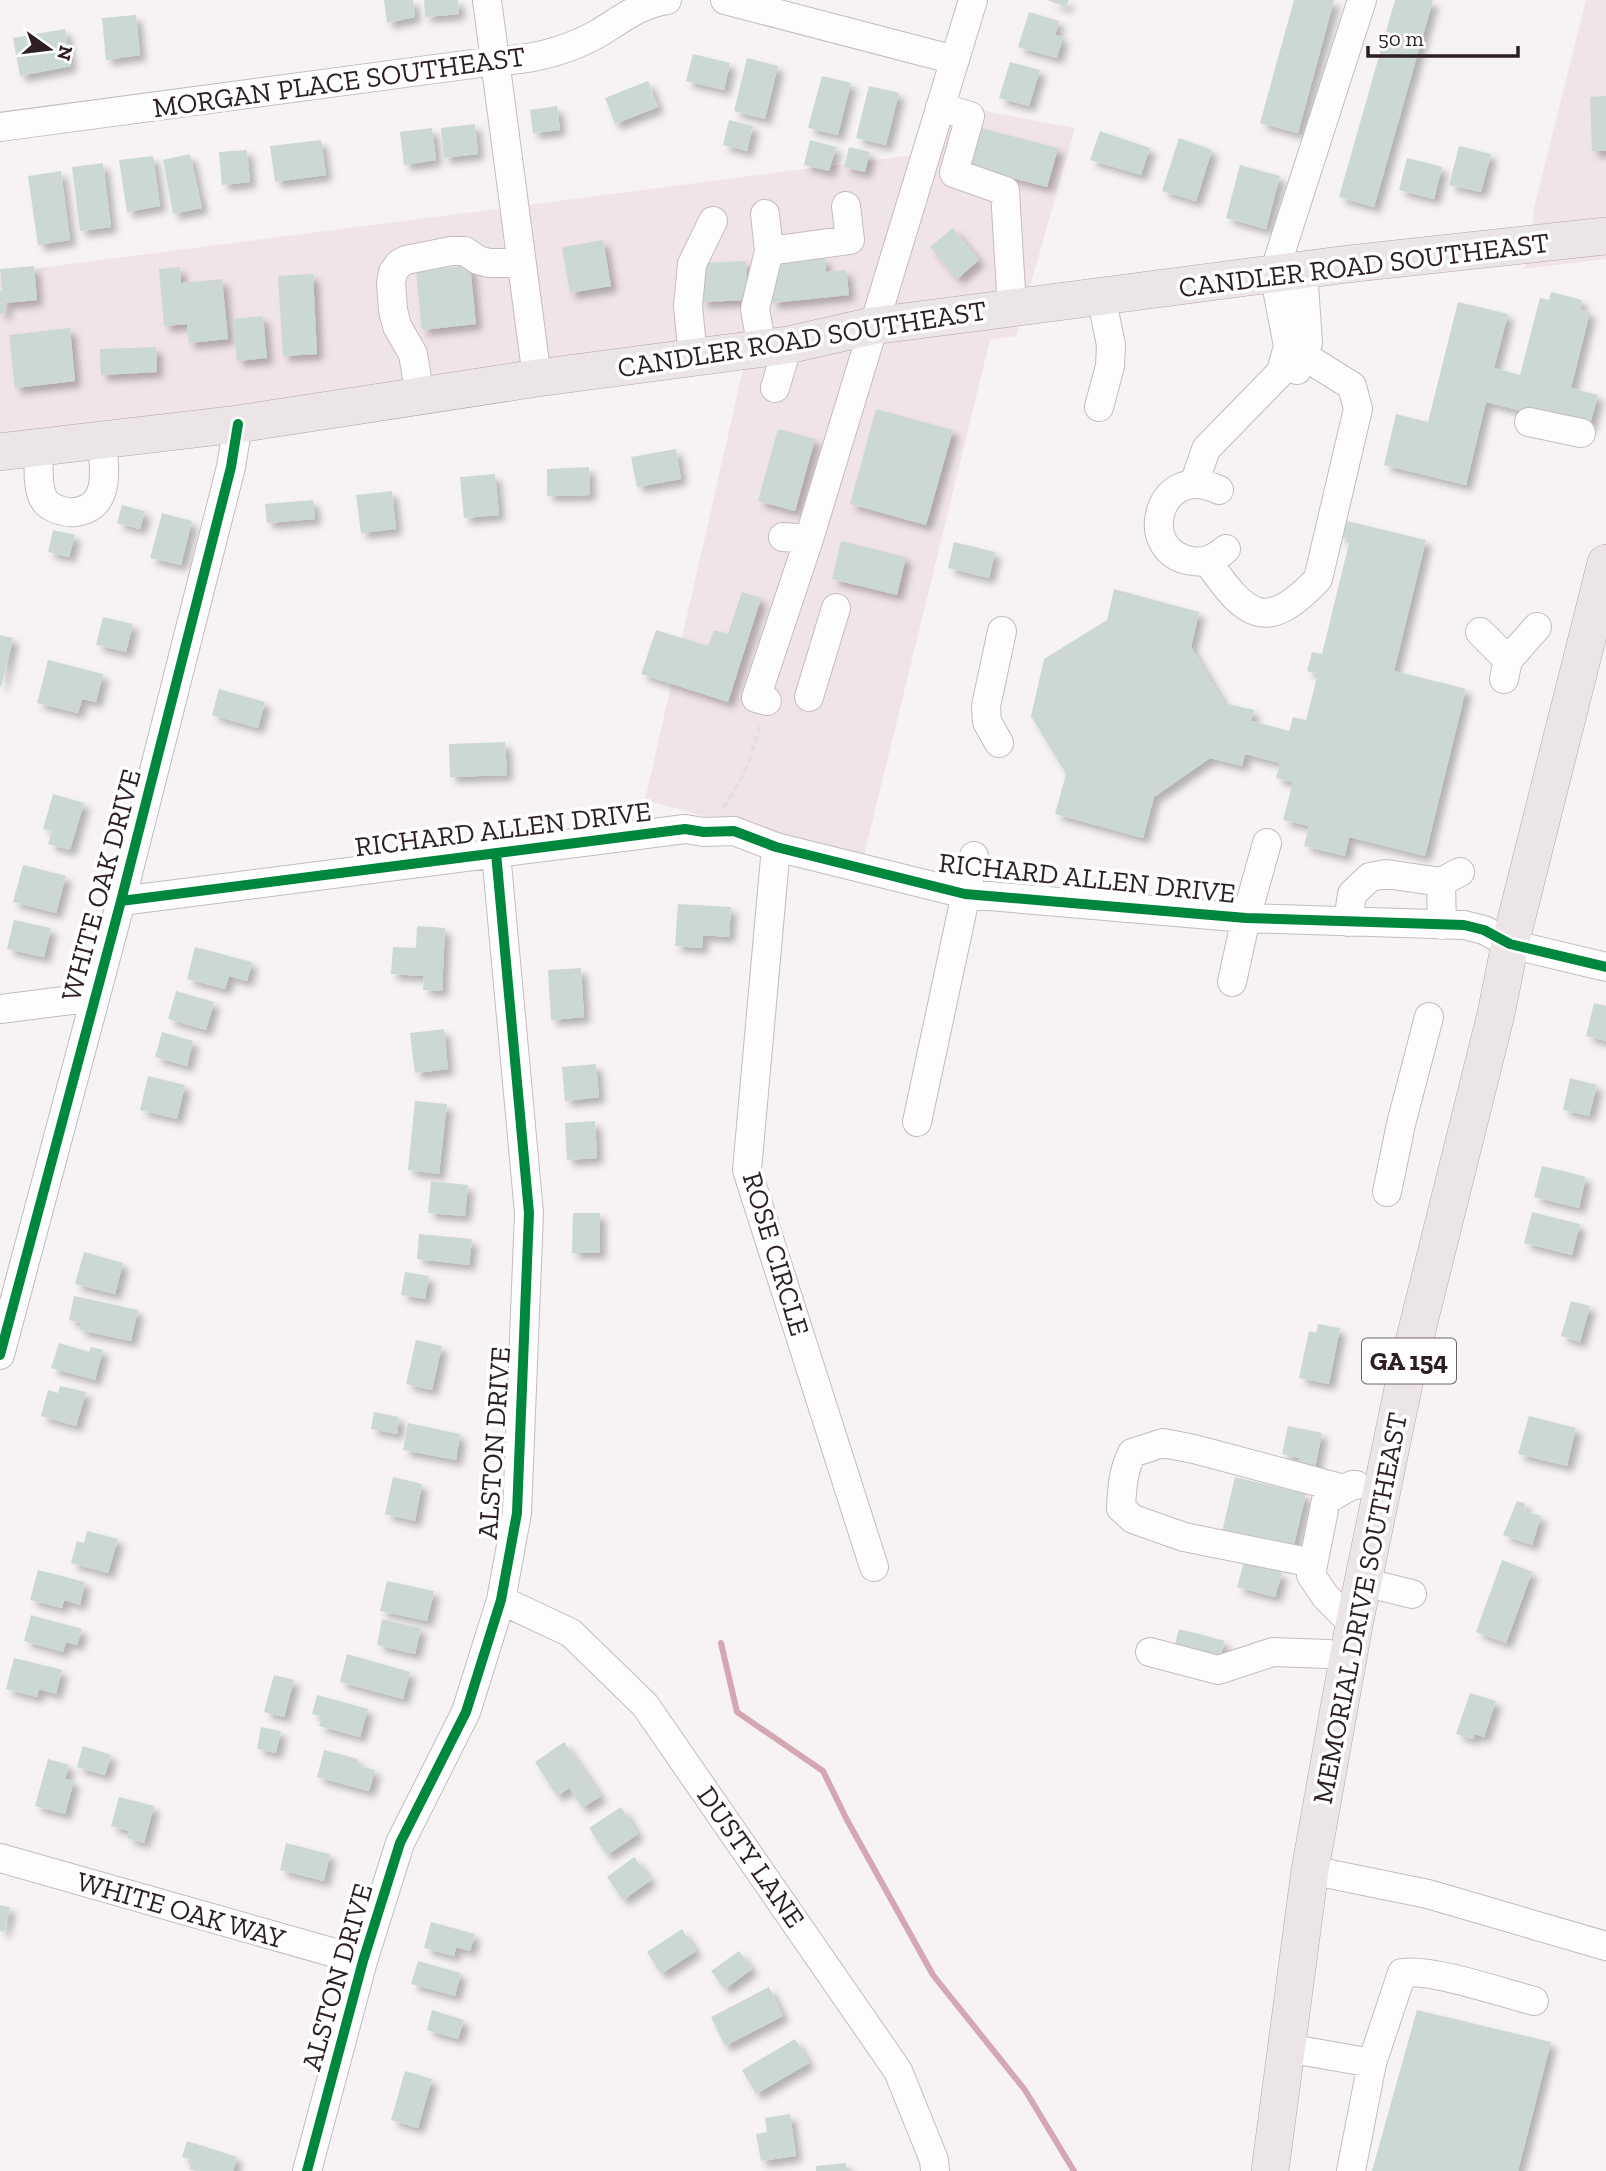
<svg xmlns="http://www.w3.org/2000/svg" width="1606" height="2171" font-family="'Zilla Slab',serif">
  <defs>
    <filter id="shadow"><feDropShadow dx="6" dy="6" stdDeviation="3.5" flood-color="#0004"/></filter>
  </defs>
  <rect width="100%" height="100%" fill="#f7f3f4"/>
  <path fill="#f0e4e6" d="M 1586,0 L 1606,0 L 1606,259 L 1524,269 L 1531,242 L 1534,208 Z
    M 947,104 L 1075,128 L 1016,336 L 990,340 L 863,860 L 645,800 L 747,352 L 0,453 L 0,273 L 937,152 Z"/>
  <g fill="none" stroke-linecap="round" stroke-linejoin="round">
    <path stroke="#d4a7b3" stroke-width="6" d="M 721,1643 L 737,1712 L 823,1771 L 847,1820 L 933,1975 L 1025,2090 L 1074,2171"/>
  </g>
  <path fill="#ccd8d4" filter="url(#shadow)" d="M 384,0 L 413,0 L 415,17 L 387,23 Z
    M 424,0 L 458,0 L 459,14 L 425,17 Z
    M 1047,0 L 1069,0 L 1066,7 Z
    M 1294,0 L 1334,0 L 1298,133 L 1260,123 Z
    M 1395,0 L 1433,0 L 1374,207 L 1339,197 Z
    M 1029,12 L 1059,21 L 1055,35 L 1063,37 L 1057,58 L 1018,47 Z
    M 136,15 L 140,55 L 106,60 L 102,18 Z
    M 65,29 L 71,66 L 20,76 L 13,38 Z
    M 693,54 L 730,63 L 724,90 L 686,81 Z
    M 747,58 L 778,66 L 765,119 L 734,111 Z
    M 1010,62 L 1040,70 L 1029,106 L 999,98 Z
    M 822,76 L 851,83 L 838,135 L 808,128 Z
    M 648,81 L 658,107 L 615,124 L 605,98 Z
    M 869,86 L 899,93 L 886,145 L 856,138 Z
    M 1606,96 L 1606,151 L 1592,151 L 1590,97 Z
    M 557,106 L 560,130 L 533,133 L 530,110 Z
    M 729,120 L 753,126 L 747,151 L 723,145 Z
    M 475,124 L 478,154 L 444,158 L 441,128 Z
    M 432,128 L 436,160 L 404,165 L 400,132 Z
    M 981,128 L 1058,148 L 1047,187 L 971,167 Z
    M 1100,131 L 1150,148 L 1141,175 L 1090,160 Z
    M 1179,138 L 1212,150 L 1196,201 L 1162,191 Z
    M 321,140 L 326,175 L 275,182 L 270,146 Z
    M 810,140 L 836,147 L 829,171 L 804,165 Z
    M 1459,146 L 1491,154 L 1481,192 L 1449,185 Z
    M 849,147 L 870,152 L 865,172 L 844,167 Z
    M 247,150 L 250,182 L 222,185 L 219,152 Z
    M 190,154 L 202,208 L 173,214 L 163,160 Z
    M 153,156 L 160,206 L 127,212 L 119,160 Z
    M 1407,158 L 1442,167 L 1434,199 L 1399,190 Z
    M 103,163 L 111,227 L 80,231 L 72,167 Z
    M 1240,165 L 1280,176 L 1266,229 L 1226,218 Z
    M 61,171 L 70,240 L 38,245 L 28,176 Z
    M 953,228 L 979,260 L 957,279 L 930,247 Z
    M 603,240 L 611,286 L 570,293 L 562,247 Z
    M 825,258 L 826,272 L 846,270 L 849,295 L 772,303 L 768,265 Z
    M 746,261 L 748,300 L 702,302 L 700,263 Z
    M 470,265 L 476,324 L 422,330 L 416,271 Z
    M 34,266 L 37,300 L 5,303 L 6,313 L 0,314 L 0,291 L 2,291 L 0,269 Z
    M 180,267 L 181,283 L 222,279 L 228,339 L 189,343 L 187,324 L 164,326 L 159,269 Z
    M 313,274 L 317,354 L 283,356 L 278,276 Z
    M 1551,292 L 1582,300 L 1580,309 L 1590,312 L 1571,388 L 1598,395 L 1589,428 L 1486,402 L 1466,485 L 1384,465 L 1396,414 L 1428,422 L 1458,302 L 1508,314 L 1494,368 L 1520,375 L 1540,298 L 1549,300 Z
    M 263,316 L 267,358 L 237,361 L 233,319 Z
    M 70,328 L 75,381 L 15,388 L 9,335 Z
    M 156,347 L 157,372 L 101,375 L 100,349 Z
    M 876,409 L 953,430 L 926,525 L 850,504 Z
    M 778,429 L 815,439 L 795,511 L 758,501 Z
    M 676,449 L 681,479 L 637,487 L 631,457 Z
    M 589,467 L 590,495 L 547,496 L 547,469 Z
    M 495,474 L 499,515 L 464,518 L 460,477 Z
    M 392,491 L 396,529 L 361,533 L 356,495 Z
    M 313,500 L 315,519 L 267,523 L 265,504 Z
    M 122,505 L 145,511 L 140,529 L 117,523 Z
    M 162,513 L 192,521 L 181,565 L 150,558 Z
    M 1343,520 L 1426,540 L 1394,671 L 1466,689 L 1425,856 L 1349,837 L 1345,856 L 1304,846 L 1309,826 L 1283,820 L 1293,782 L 1276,778 L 1280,763 L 1245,754 L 1242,766 L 1210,758 L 1154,797 L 1143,838 L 1055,814 L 1066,774 L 1031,716 L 1044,659 L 1107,620 L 1114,589 L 1199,612 L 1191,647 L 1224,703 L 1254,710 L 1251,721 L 1289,731 L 1293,717 L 1306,720 L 1318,674 L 1307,671 L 1312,652 L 1322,654 L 1350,539 L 1339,536 Z
    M 53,530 L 75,535 L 69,557 L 48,552 Z
    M 841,541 L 906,557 L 897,595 L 832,579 Z
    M 954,542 L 995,552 L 989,578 L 948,568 Z
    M 742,592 L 761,598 L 728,702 L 641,674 L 656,630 L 708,646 L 714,630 L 728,634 Z
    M 103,617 L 133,624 L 126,652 L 96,645 Z
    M 0,635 L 13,638 L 1,687 L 0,687 Z
    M 48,660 L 103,674 L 96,702 L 82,699 L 78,713 L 37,703 Z
    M 219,689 L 265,702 L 258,728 L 212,715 Z
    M 505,742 L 507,775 L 450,777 L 449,744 Z
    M 53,794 L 84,803 L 70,850 L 48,844 L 52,831 L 43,829 Z
    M 23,865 L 66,876 L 56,913 L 13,902 Z
    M 678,904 L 731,907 L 729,937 L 703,935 L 702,948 L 675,946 Z
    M 14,920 L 51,928 L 44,957 L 7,949 Z
    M 417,926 L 445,928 L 442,991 L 423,990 L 424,976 L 391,974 L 393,947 L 416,948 Z
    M 195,947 L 252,962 L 247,981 L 229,976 L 225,989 L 187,979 Z
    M 581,968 L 584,1017 L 551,1020 L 548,970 Z
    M 176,991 L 214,1002 L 206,1030 L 168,1019 Z
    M 1594,1003 L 1606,1006 L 1606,1041 L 1586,1036 Z
    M 444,1029 L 448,1069 L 415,1073 L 410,1033 Z
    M 162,1032 L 193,1041 L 187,1066 L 155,1057 Z
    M 596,1064 L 599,1097 L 565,1101 L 562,1067 Z
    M 148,1076 L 185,1085 L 177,1119 L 140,1110 Z
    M 1570,1078 L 1597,1085 L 1589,1116 L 1563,1110 Z
    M 415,1101 L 447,1104 L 439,1174 L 408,1170 Z
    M 595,1121 L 597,1158 L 567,1160 L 565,1123 Z
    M 1542,1166 L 1586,1177 L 1579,1208 L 1534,1197 Z
    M 431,1181 L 468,1185 L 465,1216 L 428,1213 Z
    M 1532,1212 L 1580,1224 L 1572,1255 L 1524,1243 Z
    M 573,1213 L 600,1213 L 600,1253 L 572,1253 Z
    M 419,1234 L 472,1239 L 469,1265 L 417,1259 Z
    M 84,1252 L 123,1263 L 115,1294 L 75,1284 Z
    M 405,1272 L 429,1276 L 425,1299 L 401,1295 Z
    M 74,1296 L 138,1310 L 131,1341 L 79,1330 L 81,1323 L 69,1320 Z
    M 1571,1301 L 1590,1306 L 1580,1342 L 1561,1336 Z
    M 1318,1324 L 1340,1328 L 1329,1384 L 1299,1378 L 1309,1331 L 1316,1333 Z
    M 416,1340 L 442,1346 L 432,1390 L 406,1384 Z
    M 59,1343 L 89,1352 L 91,1347 L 103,1350 L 95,1380 L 51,1368 Z
    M 60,1386 L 86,1392 L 76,1426 L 41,1416 L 48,1390 L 58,1393 Z
    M 374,1412 L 399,1417 L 397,1434 L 371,1429 Z
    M 1529,1416 L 1576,1428 L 1567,1466 L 1518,1454 Z
    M 408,1423 L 460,1434 L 456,1460 L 403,1450 Z
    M 1288,1426 L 1322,1433 L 1315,1468 L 1299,1464 L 1300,1458 L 1282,1454 Z
    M 393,1477 L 422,1484 L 415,1521 L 385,1514 Z
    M 1235,1477 L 1306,1494 L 1292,1553 L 1221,1536 Z
    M 1517,1501 L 1525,1503 L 1524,1511 L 1541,1516 L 1532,1545 L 1503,1535 Z
    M 87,1531 L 118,1539 L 108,1573 L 71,1563 L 77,1541 L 84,1543 Z
    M 1502,1560 L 1532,1572 L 1506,1643 L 1476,1632 Z
    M 1244,1562 L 1282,1573 L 1275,1597 L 1237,1587 Z
    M 38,1570 L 85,1582 L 80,1605 L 64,1600 L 62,1608 L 30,1600 Z
    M 387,1581 L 434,1591 L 427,1621 L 380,1611 Z
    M 31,1615 L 82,1629 L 77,1645 L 66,1642 L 63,1652 L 24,1641 Z
    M 382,1619 L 421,1628 L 415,1654 L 377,1645 Z
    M 1179,1629 L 1225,1641 L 1218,1664 L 1173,1652 Z
    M 347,1654 L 410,1672 L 403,1699 L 340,1682 Z
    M 14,1658 L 62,1670 L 56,1694 L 39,1689 L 37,1697 L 6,1689 Z
    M 274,1675 L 294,1680 L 284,1717 L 264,1712 Z
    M 1470,1693 L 1496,1701 L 1484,1737 L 1475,1734 L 1473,1739 L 1456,1734 Z
    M 317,1695 L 368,1709 L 360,1737 L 319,1726 L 322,1716 L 312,1714 Z
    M 261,1727 L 281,1731 L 276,1753 L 257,1749 Z
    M 564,1742 L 601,1796 L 582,1808 L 569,1788 L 557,1796 L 535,1762 Z
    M 83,1746 L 111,1755 L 105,1775 L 77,1767 Z
    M 324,1750 L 358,1759 L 357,1765 L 375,1770 L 369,1791 L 317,1777 Z
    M 48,1759 L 69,1765 L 65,1779 L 74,1781 L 65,1814 L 35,1806 Z
    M 119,1797 L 154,1806 L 144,1843 L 127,1838 L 129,1831 L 111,1826 Z
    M 621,1807 L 638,1834 L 607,1855 L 589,1828 Z
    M 286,1843 L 330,1854 L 324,1881 L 280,1870 Z
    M 634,1857 L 651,1880 L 623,1900 L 607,1877 Z
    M 0,1905 L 10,1907 L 4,1932 L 0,1931 Z
    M 431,1922 L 475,1934 L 470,1951 L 456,1947 L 454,1956 L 424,1948 Z
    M 682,1929 L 696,1951 L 661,1974 L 647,1952 Z
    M 739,1951 L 752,1969 L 725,1989 L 711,1971 Z
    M 418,1961 L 461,1973 L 455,1996 L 411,1984 Z
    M 769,1987 L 783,2016 L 725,2046 L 711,2017 Z
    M 432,2010 L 464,2020 L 458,2039 L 427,2030 Z
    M 1417,2010 L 1551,2042 L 1518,2171 L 1372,2171 Z
    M 795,2039 L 809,2063 L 756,2094 L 742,2070 Z
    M 405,2071 L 432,2079 L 418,2128 L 391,2120 Z
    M 790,2114 L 796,2156 L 761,2161 L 756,2134 L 767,2132 L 765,2118 Z
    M 187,2141 L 237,2157 L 233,2171 L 196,2171 L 189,2169 L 192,2160 L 182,2157 Z
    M 846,2163 L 847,2171 L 816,2171 L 816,2166 Z"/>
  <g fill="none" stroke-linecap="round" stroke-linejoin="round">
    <g stroke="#c4bbbe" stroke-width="30">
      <path id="minor" d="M 487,0 L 537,378
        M 725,0 L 955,60
        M 940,107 L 970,116 L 954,173 L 1005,191 L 1012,308
        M 0,127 L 495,61 C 532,60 567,51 599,33 C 620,20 642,3 667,0
        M 765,214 L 769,251
        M 762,349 L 755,309 L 769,251 L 850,240 L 846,206
        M 693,358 L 688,306 L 692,264 L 713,221
        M 1297,370 L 1308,343 L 1303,270
        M 775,388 L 788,345
        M 420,396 L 413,354 L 397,326 L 393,310 L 391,283 L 393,272 L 399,264 L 406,260 L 451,251 L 465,251 L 478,260 L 489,263 L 522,263
        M 1099,407 L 1110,366 L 1111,345 L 1101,296
        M 1529,422 L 1581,433
        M 39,448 C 39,463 36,489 45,501 C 51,509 66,513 75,512 C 112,507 104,468 102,440
        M 1194,484 L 1206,449 L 1281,372 L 1288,346 L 1274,273 L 1362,0
        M 1219,490 C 1158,460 1134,553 1192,561 C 1206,563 1216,558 1226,549
        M 783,537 L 809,539
        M 1207,561 C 1246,616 1265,635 1318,579 L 1358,409 L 1352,386 L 1288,346
        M 1480,632 L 1508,660
        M 1504,679 L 1508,660 L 1537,627
        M 809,697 L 836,608
        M 767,701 L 756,698 L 809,539 L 973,0
        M 999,743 L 987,722 L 986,706 L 1002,631
        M 776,847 L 747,1170 L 874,1567
        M 121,901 L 685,829 L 704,832 L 734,831 L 776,847 L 965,894 L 1246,918 L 1464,925 L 1484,930 L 1510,944 L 1606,967
        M 1348,922 L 1352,894 L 1370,877 L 1386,874 L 1441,882
        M 1442,925 L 1441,882 L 1460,872
        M 1232,982 L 1246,918 L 1267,843
        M 0,1009 L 95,997
        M 917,1122 L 974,856
        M 1387,1192 L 1401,1124 L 1429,1017
        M 0,1355 L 121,901 L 231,467 L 238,424
        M 1313,1563 L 1184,1537 L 1133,1519 L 1121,1508 C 1122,1488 1123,1471 1132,1453 L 1163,1443 L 1194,1449 L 1344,1489
        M 1363,1582 L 1412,1594
        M 501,1600 L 571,1633 L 645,1705 L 898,2071 L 934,2160 L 935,2171
        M 1354,1625 L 1325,1596 L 1311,1575 L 1326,1500 L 1352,1485 L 1356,1485
        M 1150,1652 L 1218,1670 L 1273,1652 L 1328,1654 L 1348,1658
        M 0,1858 L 363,1961
        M 1310,1870 L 1428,1894 L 1606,1946
        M 1287,2048 L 1372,2063 L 1351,2171
        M 1372,2063 L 1402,1973 C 1431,1968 1503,1993 1534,2001
        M 307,2171 L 363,1961 L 400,1843 L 466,1712 L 501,1600 L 517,1513 L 529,1213 L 496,853"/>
    </g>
    <g stroke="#b1a4a8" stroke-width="38">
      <path id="major" d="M 0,452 L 238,424 L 537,378 L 788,345 L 872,326 L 919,320 L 1348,264 L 1606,236
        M 1270,2171 L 1310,1870 L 1354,1625 L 1406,1374 L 1496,1014 L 1510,944 L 1606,563"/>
    </g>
    <path stroke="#e2dfe0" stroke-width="3.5" stroke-dasharray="7 3.5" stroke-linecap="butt" d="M 723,808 C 744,777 751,759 761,723"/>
    <use href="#minor" stroke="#fefdfd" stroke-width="28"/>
    <use href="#major" stroke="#ebe5e6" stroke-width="37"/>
    <g stroke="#fff" stroke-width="15">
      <path id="cycleway" d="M 121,901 L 685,829 L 704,832 L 734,831 L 776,847 L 965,894 L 1246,918 L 1464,925 L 1484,930 L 1510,944 L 1606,967
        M 0,1355 L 121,901 L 231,467 L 238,424
        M 307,2171 L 363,1961 L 400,1843 L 466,1712 L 501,1600 L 517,1513 L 529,1213 L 496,853"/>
    </g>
    <use href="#cycleway" stroke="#00873e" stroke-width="10"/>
  </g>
  <g text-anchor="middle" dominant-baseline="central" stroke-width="7" stroke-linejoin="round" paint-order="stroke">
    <rect fill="#fff" stroke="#6c6265" stroke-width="2" x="1362" y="1338.5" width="94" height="45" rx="5"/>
    <g font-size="26" font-weight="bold" fill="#2d1f23">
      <text x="1409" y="1361">GA 154</text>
    </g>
    <g font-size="28" fill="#2d1f23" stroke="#fff">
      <text transform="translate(339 82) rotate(-8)">MORGAN PLACE SOUTHEAST</text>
      <text transform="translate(1364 265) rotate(-7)">CANDLER ROAD SOUTHEAST</text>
      <text transform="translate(802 339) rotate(-9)">CANDLER ROAD SOUTHEAST</text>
      <text transform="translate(503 829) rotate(-7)">RICHARD ALLEN DRIVE</text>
      <text transform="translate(1087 878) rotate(6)">RICHARD ALLEN DRIVE</text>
      <text transform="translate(101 885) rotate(-75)">WHITE OAK DRIVE</text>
      <text transform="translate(776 1254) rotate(73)">ROSE CIRCLE</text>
      <text transform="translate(494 1443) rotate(-86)">ALSTON DRIVE</text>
      <text transform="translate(1360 1608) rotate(-79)">MEMORIAL DRIVE SOUTHEAST</text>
      <text transform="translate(751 1857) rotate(55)">DUSTY LANE</text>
      <text transform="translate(181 1910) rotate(16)">WHITE OAK WAY</text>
      <text transform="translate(337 1977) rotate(-74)">ALSTON DRIVE</text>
    </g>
  </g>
  <g transform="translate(49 49) rotate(104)" stroke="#ffffff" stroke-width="5" paint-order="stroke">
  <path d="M0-5L12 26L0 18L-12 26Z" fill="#2d1f23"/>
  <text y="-10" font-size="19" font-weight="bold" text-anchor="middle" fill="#2d1f23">N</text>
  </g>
  <path d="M1368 46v10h150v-10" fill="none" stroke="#2d1f23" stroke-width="3.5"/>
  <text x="1378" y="46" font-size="21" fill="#2d1f23" stroke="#ffffff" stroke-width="5" paint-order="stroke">50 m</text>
</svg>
